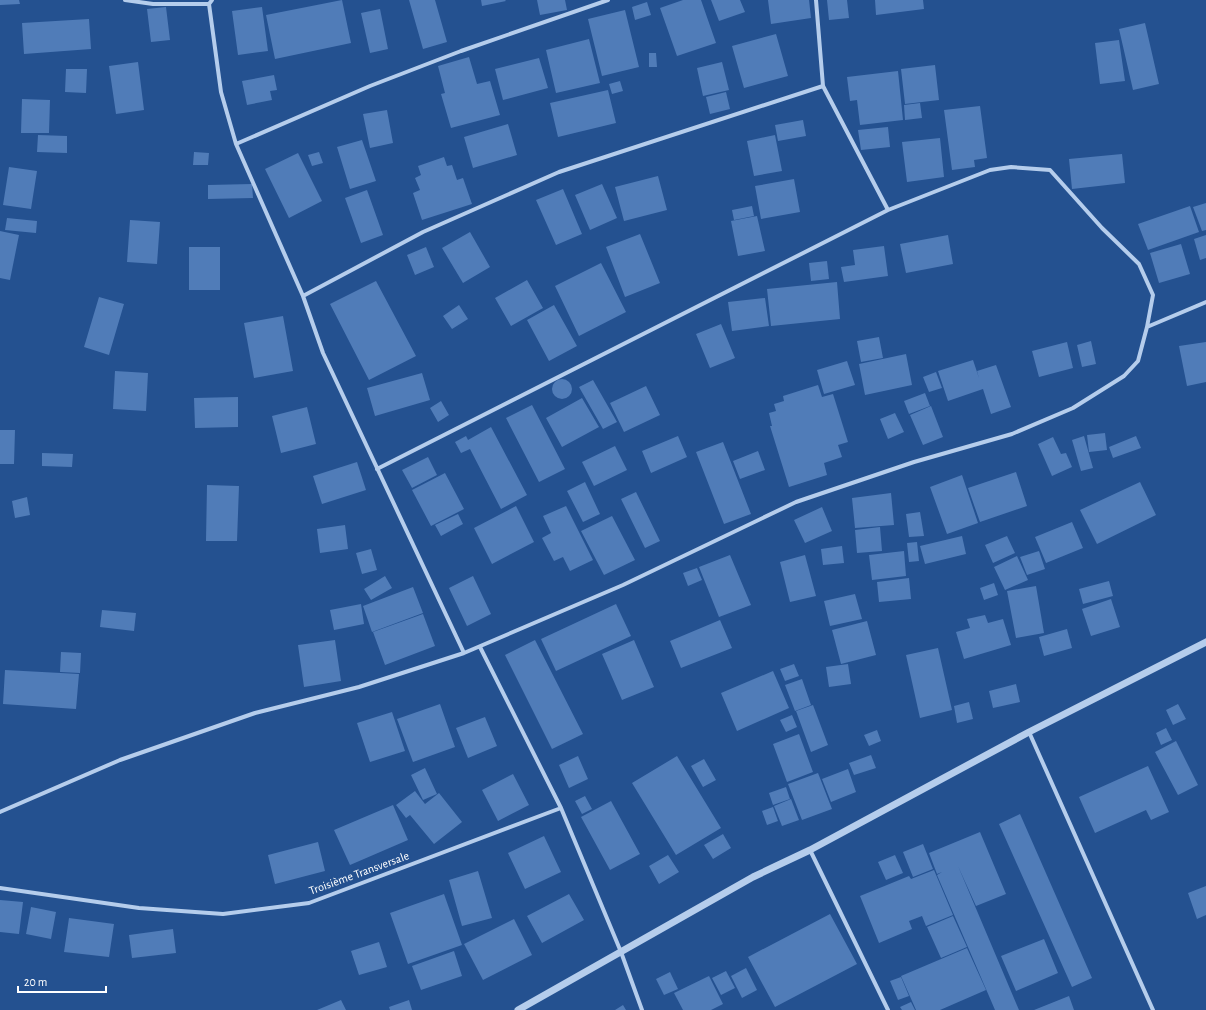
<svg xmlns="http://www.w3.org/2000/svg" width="1206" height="1010" font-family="'Alegreya Sans',sans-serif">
  <rect width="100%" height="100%" fill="#245190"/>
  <path fill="#507cb8" d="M 0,0 L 19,0 L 20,4 L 0,5 Z
    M 342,0 L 351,43 L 275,59 L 266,15 Z
    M 409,0 L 435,0 L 447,42 L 423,49 Z
    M 481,0 L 505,0 L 506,1 L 482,6 Z
    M 537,0 L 565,0 L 567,10 L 540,15 Z
    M 683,0 L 701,0 L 716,43 L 677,56 L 660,8 Z
    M 711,0 L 740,0 L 745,12 L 719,21 Z
    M 768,0 L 809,0 L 811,18 L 771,24 Z
    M 827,0 L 847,0 L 849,18 L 829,20 Z
    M 875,0 L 923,0 L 924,9 L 876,15 Z
    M 647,2 L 651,15 L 635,20 L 632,7 Z
    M 166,7 L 170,40 L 151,42 L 147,9 Z
    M 262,7 L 268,51 L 238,55 L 232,11 Z
    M 380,9 L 388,49 L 370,53 L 361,13 Z
    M 625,10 L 639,67 L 602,76 L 588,19 Z
    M 89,19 L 91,49 L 24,54 L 22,23 Z
    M 1145,23 L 1159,84 L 1133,90 L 1119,29 Z
    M 776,34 L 788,76 L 744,88 L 732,46 Z
    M 589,39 L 600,83 L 556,93 L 546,50 Z
    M 1119,40 L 1125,81 L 1100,84 L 1095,43 Z
    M 649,53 L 656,53 L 657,67 L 649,67 Z
    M 469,57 L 477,84 L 490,81 L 500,115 L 451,128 L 441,94 L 445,93 L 438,66 Z
    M 539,58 L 548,88 L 503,100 L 495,69 Z
    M 138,62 L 144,110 L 116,114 L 109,66 Z
    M 722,62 L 729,90 L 703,96 L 697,68 Z
    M 935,65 L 939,100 L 905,104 L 901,69 Z
    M 66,69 L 87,69 L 86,93 L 65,92 Z
    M 898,71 L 903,120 L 860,125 L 857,100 L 850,101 L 847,77 Z
    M 274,75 L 277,90 L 270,91 L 272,100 L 247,105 L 242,81 Z
    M 620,81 L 623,91 L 612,94 L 609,84 Z
    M 608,90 L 616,123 L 558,137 L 550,103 Z
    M 726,92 L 730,109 L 710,114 L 706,97 Z
    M 22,99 L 50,100 L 49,133 L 21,133 Z
    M 920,103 L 922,118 L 905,120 L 904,105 Z
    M 980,106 L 987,158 L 974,160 L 975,167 L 952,170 L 944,110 Z
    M 387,110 L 393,143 L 370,148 L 363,114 Z
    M 803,120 L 806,136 L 778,141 L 775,125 Z
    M 508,124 L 517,155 L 473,168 L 464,137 Z
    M 888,127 L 890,147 L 861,150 L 858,130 Z
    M 38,135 L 67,136 L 67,153 L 37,152 Z
    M 775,135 L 782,171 L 754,176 L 747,141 Z
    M 940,138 L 944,177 L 907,182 L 902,142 Z
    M 362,140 L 376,181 L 350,189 L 337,147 Z
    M 194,152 L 209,153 L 208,165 L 193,165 Z
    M 319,152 L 323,163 L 312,166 L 308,155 Z
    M 298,153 L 322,201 L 289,218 L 265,169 Z
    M 1122,154 L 1125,183 L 1072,189 L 1069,159 Z
    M 444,157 L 447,166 L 452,165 L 457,180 L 463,178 L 472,204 L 422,220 L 413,193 L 420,190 L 415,178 L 421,175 L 418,166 Z
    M 9,167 L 37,171 L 31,209 L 3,205 Z
    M 658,176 L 667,210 L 624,221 L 615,187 Z
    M 794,179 L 800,212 L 761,219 L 755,186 Z
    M 252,184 L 253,198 L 208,199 L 208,185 Z
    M 602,184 L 617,218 L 590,230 L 575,195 Z
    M 563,189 L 582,234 L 556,245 L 536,200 Z
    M 367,190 L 383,235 L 361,243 L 345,198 Z
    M 1206,203 L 1206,230 L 1202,231 L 1193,207 Z
    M 752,206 L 754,216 L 734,220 L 732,210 Z
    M 1190,206 L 1199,232 L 1148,250 L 1138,224 Z
    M 757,216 L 765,251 L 738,256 L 731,221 Z
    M 7,218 L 37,221 L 36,233 L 5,230 Z
    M 130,220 L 160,222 L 157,264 L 127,262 Z
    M 0,231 L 19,235 L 10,280 L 0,278 Z
    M 470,232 L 490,267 L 463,283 L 442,248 Z
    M 640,234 L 660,283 L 625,297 L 606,247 Z
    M 948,235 L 953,264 L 906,273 L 900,244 Z
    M 1206,235 L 1206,258 L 1200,260 L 1194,239 Z
    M 1181,244 L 1190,274 L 1159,283 L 1150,253 Z
    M 884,246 L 888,276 L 844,282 L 841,267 L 855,265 L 853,250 Z
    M 189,247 L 220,247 L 220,290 L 189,290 Z
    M 426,247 L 434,267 L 415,275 L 407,255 Z
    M 827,261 L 829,279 L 811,281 L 809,263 Z
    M 601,263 L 626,312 L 579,336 L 555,286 Z
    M 527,280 L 543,308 L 511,326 L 495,298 Z
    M 376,281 L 416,356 L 369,380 L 330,304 Z
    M 837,282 L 840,319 L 771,326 L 767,289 Z
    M 99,297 L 124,304 L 109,355 L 84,347 Z
    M 765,298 L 769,326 L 732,331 L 728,302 Z
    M 459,305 L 468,319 L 452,329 L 443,316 Z
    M 554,305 L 577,346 L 549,361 L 527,320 Z
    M 283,316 L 293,371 L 254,378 L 244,323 Z
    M 721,324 L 735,358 L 710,368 L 696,334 Z
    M 879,337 L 883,358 L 861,362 L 857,341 Z
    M 1091,341 L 1096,364 L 1082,367 L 1077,345 Z
    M 1067,342 L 1073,368 L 1039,377 L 1032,351 Z
    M 1206,342 L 1206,382 L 1187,386 L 1179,346 Z
    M 906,354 L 912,385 L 865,395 L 859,364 Z
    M 973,360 L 979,378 L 977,371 L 996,365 L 1011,407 L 991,414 L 983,389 L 948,401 L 938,371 Z
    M 847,361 L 855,385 L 824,394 L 817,370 Z
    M 115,371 L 148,373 L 146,411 L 113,409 Z
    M 936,372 L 942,388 L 929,392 L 923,377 Z
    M 422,373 L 430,400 L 375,416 L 367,388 Z
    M552 389a10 10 0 1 1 20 0a10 10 0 1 1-20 0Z
    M 593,380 L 617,422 L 603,429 L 579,387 Z
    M 818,385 L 822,397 L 833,394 L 848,442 L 838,445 L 842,457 L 824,463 L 827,475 L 789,487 L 770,426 L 772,426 L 769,413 L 776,411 L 774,404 L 784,401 L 783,396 Z
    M 646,386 L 660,415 L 624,432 L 610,403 Z
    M 925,393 L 930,406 L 909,414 L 904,401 Z
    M 238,397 L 238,427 L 195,428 L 194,398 Z
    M 582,398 L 599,427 L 562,447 L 546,418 Z
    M 441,401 L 449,415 L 438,422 L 430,408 Z
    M 532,405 L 565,469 L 539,482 L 506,418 Z
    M 931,406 L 943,437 L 923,445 L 910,415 Z
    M 307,407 L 316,444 L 281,453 L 272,416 Z
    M 895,413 L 904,432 L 888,439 L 880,419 Z
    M 491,427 L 527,495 L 501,509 L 470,449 L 461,453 L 455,442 L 466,436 L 468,440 Z
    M 0,430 L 15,430 L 14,464 L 0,464 Z
    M 1105,433 L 1107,450 L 1089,452 L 1087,435 Z
    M 678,436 L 687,457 L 651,473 L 642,451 Z
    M 1084,436 L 1093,468 L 1081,471 L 1072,440 Z
    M 1136,436 L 1141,448 L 1113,458 L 1109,447 Z
    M 1053,437 L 1061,454 L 1066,453 L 1072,467 L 1052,476 L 1038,444 Z
    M 723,442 L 751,514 L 724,524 L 696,452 Z
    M 615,446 L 627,470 L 594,486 L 582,462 Z
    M 758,451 L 765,470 L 740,479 L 733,461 Z
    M 42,453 L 73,454 L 72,467 L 42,466 Z
    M 428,457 L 437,475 L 412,488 L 402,470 Z
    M 357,462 L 366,490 L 322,504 L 313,476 Z
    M 1016,472 L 1027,506 L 980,522 L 968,488 Z
    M 445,473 L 464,509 L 431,526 L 412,490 Z
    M 962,475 L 978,523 L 947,534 L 930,487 Z
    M 585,482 L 600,514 L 583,522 L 567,491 Z
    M 1140,482 L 1156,515 L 1097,544 L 1080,510 Z
    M 207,485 L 239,486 L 237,541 L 206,541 Z
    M 636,492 L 660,541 L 645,548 L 621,499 Z
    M 891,493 L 894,525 L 855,528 L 852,498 Z
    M 27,497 L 30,515 L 15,518 L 12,501 Z
    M 516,506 L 534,542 L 492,564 L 474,528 Z
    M 566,506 L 593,560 L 570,571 L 563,557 L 554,561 L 542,538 L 551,533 L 543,516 Z
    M 822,507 L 832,531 L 805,543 L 794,520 Z
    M 920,512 L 924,536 L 909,537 L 906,514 Z
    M 458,514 L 463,524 L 441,536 L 435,525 Z
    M 612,516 L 635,560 L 604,575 L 581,531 Z
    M 1072,522 L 1083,548 L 1046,563 L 1035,537 Z
    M 345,525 L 348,549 L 320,553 L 317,529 Z
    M 880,527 L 882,551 L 857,553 L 855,530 Z
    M 962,536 L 966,554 L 925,564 L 920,546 Z
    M 1007,536 L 1015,553 L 993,563 L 985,545 Z
    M 917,542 L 919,561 L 909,562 L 907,543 Z
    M 842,546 L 844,563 L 823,565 L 821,549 Z
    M 371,549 L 377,570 L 362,574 L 356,553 Z
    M 904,551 L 906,576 L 872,580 L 869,555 Z
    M 1039,551 L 1045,569 L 1027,575 L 1020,557 Z
    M 730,555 L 751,605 L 719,617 L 699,567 Z
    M 805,555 L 816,596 L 790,602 L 780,562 Z
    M 1017,556 L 1028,580 L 1005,590 L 994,567 Z
    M 697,568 L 702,580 L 688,586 L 683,573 Z
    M 385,576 L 392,588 L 371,600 L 364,589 Z
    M 473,576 L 491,614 L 467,626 L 449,588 Z
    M 909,578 L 911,599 L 879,602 L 877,582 Z
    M 1109,581 L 1113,596 L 1083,604 L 1079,589 Z
    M 994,583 L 998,595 L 984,600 L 980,588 Z
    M 1036,586 L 1044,633 L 1016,638 L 1007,591 Z
    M 413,587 L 423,613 L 372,632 L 363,606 Z
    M 855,594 L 862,619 L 830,626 L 824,601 Z
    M 1111,599 L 1120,627 L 1091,636 L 1082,609 Z
    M 361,604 L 364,624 L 334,630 L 330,610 Z
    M 616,604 L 631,636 L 556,671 L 541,639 Z
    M 102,610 L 136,613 L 134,631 L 100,627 Z
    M 423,614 L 435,646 L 385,665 L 373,632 Z
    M 985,615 L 988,623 L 1003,619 L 1011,645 L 964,659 L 956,632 L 970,628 L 967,619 Z
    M 720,620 L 732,648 L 681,668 L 670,641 Z
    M 867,621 L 876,655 L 841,664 L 832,630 Z
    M 1067,629 L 1072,648 L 1044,656 L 1039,637 Z
    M 335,640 L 341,681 L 304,687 L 298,645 Z
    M 535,640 L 583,734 L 552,749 L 505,655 Z
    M 634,640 L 654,687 L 622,700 L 602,654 Z
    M 938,648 L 952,710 L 920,718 L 906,655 Z
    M 61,652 L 81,653 L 80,673 L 60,672 Z
    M 794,664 L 799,676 L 785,681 L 780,669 Z
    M 848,664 L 851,684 L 829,687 L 826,667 Z
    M 5,670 L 79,674 L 76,709 L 3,704 Z
    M 773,671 L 789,708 L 737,731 L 721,693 Z
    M 802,679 L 811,705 L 795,711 L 785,685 Z
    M 1016,684 L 1020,702 L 993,708 L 989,691 Z
    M 969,702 L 973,719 L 957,723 L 954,706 Z
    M 440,704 L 455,747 L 413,762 L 397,719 Z
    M 1178,704 L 1186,719 L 1173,725 L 1166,710 Z
    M 813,705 L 828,745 L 811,752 L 796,711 Z
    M 392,712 L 405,751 L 370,762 L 357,723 Z
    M 792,715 L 797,727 L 786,732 L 780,720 Z
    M 485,717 L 497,746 L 468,758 L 456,728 Z
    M 1166,728 L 1172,740 L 1161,745 L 1156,733 Z
    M 877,730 L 881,741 L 869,746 L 864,735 Z
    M 799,734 L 813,772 L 787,782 L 773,744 Z
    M 1176,741 L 1198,785 L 1178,795 L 1155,752 Z
    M 871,755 L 876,768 L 854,775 L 849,763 Z
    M 578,756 L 588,779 L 569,788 L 559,765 Z
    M 677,756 L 721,828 L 676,855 L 632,783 Z
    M 704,759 L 716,780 L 703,787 L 691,766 Z
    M 1148,766 L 1169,812 L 1151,820 L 1146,810 L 1095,833 L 1079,797 Z
    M 425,768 L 437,794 L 423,800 L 411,775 Z
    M 848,769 L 856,792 L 831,802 L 822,779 Z
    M 818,773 L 832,809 L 802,820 L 788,784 Z
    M 513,774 L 529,805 L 498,821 L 482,790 Z
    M 786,787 L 790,799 L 773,805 L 769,793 Z
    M 415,791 L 425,804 L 439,793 L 462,822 L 434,844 L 410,815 L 406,818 L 396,805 Z
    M 585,796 L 592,809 L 582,814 L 575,801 Z
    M 791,799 L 799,820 L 782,826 L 774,806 Z
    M 611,801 L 640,854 L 610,870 L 581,817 Z
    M 393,805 L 408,840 L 350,865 L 334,830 Z
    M 773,807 L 778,821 L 767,825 L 762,811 Z
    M 1020,814 L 1092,978 L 1072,987 L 999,824 Z
    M 980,832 L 1006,894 L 976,906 L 958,866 L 1019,1010 L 995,1010 L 937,875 L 942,872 L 937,874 L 929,853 Z
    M 723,834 L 731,848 L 713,859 L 704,845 Z
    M 544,836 L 561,872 L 525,889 L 508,853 Z
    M 318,842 L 325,871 L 275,884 L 268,855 Z
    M 923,844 L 933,869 L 913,877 L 903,852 Z
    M 668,855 L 679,872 L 659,884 L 649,866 Z
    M 895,855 L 903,873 L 886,880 L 878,862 Z
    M 934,870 L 953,915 L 926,926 L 922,916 L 909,921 L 912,929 L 879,943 L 860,896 L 909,876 L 911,879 Z
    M 478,871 L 492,918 L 462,926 L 449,880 Z
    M 1206,886 L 1206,915 L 1197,919 L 1188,893 Z
    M 444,894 L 462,945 L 408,964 L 390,913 Z
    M 569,894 L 584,920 L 542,943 L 527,916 Z
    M 0,900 L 23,902 L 19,934 L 0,932 Z
    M 31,907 L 56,912 L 51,939 L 26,934 Z
    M 830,914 L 857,964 L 775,1007 L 748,957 Z
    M 953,916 L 967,947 L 941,958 L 927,927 Z
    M 69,918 L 114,924 L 109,957 L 64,952 Z
    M 514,919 L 532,955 L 483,980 L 464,944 Z
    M 173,929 L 176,953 L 132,958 L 129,935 Z
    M 1044,939 L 1058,973 L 1016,991 L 1001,956 Z
    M 379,942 L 387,967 L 359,975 L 351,951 Z
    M 967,948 L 986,990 L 940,1010 L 916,1010 L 901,976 Z
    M 454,951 L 462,976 L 421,990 L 412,966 Z
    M 746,968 L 757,990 L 742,998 L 731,976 Z
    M 726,971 L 735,988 L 721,995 L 712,978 Z
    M 670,972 L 678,989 L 664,995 L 656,979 Z
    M 709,976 L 723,1004 L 711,1010 L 683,1010 L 674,993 Z
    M 901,977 L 909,996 L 898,1000 L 890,981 Z
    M 1069,996 L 1074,1010 L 1034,1010 Z
    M 341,1000 L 346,1010 L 317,1010 Z
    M 409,1000 L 412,1010 L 390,1010 L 389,1007 Z
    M 911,1002 L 915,1010 L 902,1010 L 900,1007 Z
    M 623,1005 L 626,1010 L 615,1010 Z"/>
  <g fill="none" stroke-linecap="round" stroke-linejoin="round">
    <path stroke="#b5cdec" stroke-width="4" d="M 125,0 L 153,4 L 209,4
      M 212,0 L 209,4 L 221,92 L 236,144 L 303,296 L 323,353 L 464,653
      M 816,0 L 823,86 L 888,210
      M 236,144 L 370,86 L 461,51 L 608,0
      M 303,296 L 423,232 L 559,172 L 823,86
      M 1147,327 L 1206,302
      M 480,647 L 561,808 L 621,952 L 642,1010
      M 1029,732 L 1153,1010
      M 0,812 L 120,760 L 255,713 L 359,687 L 464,653 L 623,585 L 796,502 L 914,462 L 1012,434 L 1073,408 L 1124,376 L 1138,361 L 1147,327 L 1153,295 L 1139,264 L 1102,228 L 1050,170 L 1011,167 L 990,170 L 888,210 L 377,469
      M 810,850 L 888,1010
      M 0,888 L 139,908 L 223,914 L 309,903 L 561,808"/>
    <path stroke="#b5cdec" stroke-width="7" d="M 518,1010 L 753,877 L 810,850 L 1029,732 L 1206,642"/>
  </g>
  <g text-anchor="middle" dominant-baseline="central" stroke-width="4" stroke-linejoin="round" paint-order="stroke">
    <g font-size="12" fill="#fff" stroke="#245190">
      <text transform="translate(359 873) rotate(-20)">Troisième Transversale</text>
    </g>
  </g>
  <path d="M18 986v6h88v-6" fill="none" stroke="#ffffff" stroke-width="2"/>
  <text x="24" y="986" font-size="12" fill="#ffffff" stroke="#245190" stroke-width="3" paint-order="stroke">20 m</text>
</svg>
